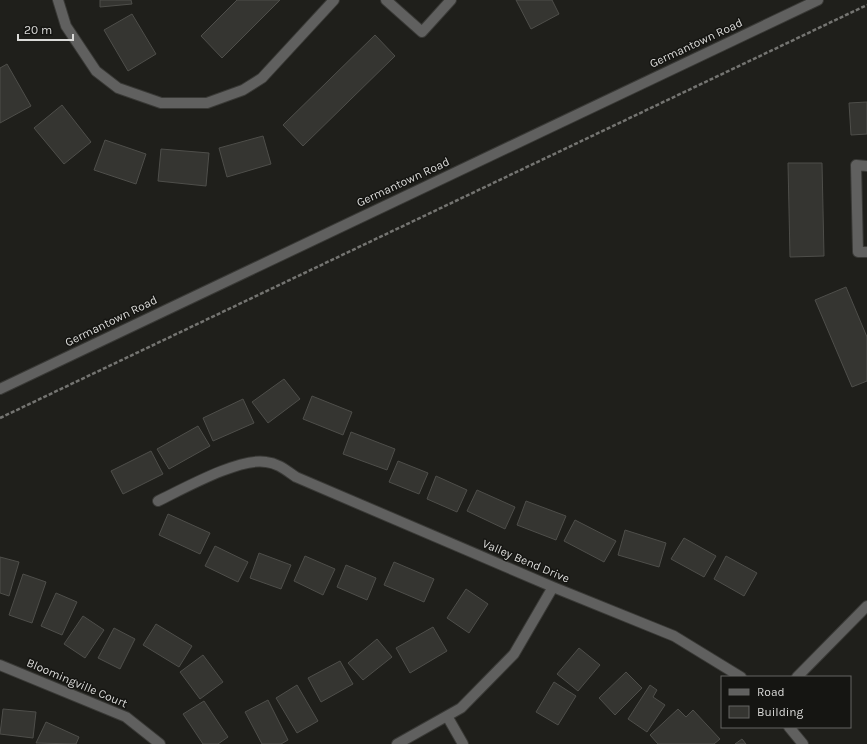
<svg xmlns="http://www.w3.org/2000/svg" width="867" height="744" font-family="Karla,sans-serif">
  <rect width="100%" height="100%" fill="#1f1f1b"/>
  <path fill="#353531" stroke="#4e4e4a" d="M 100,0 L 131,0 L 132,4 L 100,7 Z
    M 237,0 L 280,0 L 222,58 L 201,36 Z
    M 516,0 L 552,0 L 559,14 L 531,29 Z
    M 132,14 L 156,54 L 128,71 L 104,30 Z
    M 375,35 L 395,56 L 303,146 L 283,125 Z
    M 7,64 L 31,106 L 0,123 L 0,68 Z
    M 867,102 L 867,134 L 851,135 L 849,103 Z
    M 62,105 L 91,142 L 64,164 L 34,128 Z
    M 263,136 L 271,164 L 227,177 L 219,148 Z
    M 105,140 L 146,154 L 136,184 L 94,170 Z
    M 161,149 L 209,153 L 206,186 L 158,181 Z
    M 788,163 L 822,163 L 824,256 L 790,257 Z
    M 846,287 L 867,337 L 867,381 L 852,387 L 815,300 Z
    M 284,379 L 300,399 L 268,423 L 252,402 Z
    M 312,396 L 352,412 L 343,435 L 303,419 Z
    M 243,399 L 254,423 L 213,441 L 203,418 Z
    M 198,426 L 210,446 L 169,469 L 157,449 Z
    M 351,432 L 395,449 L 387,470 L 343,454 Z
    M 151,451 L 163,474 L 123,494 L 111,471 Z
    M 398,461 L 428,473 L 419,494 L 389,482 Z
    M 436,476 L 467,490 L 457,512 L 427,499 Z
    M 477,490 L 515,507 L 505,529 L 467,511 Z
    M 526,501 L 566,516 L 556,540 L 517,525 Z
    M 168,514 L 210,533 L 200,554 L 159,535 Z
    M 575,520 L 616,541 L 604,562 L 564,541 Z
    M 625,530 L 666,543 L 659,567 L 618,555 Z
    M 684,538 L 716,556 L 704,577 L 671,559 Z
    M 215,546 L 248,562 L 238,582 L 205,566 Z
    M 259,553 L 291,565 L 281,589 L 250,578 Z
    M 305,556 L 335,569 L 323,595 L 294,581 Z
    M 726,556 L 757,573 L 744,596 L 714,579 Z
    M 0,557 L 19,562 L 9,596 L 0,593 Z
    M 394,562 L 434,579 L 424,602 L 384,585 Z
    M 346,565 L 376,578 L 367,600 L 337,587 Z
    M 23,574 L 46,582 L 32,623 L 9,615 Z
    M 466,589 L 488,604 L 469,633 L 447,618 Z
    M 56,593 L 77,602 L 62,635 L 41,626 Z
    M 83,616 L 104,630 L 85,658 L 64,644 Z
    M 156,624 L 192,646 L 179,667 L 143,645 Z
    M 433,627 L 447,651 L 410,673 L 396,648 Z
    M 114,628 L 135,639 L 120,669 L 98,658 Z
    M 377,639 L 392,657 L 363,680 L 348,663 Z
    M 579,648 L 600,665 L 578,691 L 557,674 Z
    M 203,655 L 223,682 L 200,699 L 180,672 Z
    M 340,661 L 353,684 L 321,702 L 308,678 Z
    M 626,672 L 642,688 L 615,715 L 599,698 Z
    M 554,682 L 576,696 L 558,725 L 536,712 Z
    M 297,685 L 318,721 L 297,733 L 276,698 Z
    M 650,685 L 657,690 L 653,697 L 665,705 L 647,732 L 628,719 Z
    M 268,700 L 288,740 L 281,744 L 262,744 L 245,712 Z
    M 204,701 L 228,737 L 218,744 L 203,744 L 183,714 Z
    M 3,709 L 36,712 L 33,738 L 0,734 Z
    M 678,709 L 686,717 L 693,710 L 720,739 L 714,744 L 658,744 L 650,735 Z
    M 46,722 L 79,737 L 76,744 L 36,743 Z
    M 742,739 L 746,744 L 735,744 Z"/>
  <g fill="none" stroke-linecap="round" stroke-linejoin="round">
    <g stroke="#393936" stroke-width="12">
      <path id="minor" d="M 58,0 L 66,26 L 96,71 L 118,88 L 161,103 L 207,103 L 243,90 L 262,78 L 334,0
        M 386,0 L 422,32 L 451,0
        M 867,166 L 856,165 L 858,252 L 867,252
        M 0,389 L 818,0
        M 158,501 C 183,489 240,457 266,462 C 278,463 287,471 296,477 L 553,587 L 674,636 L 741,677
        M 0,665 L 126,717 L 160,744
        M 797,677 L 867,606
        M 447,716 L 463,744
        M 789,727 L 803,744
        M 397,744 L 461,708 L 514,654 L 553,587"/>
    </g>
    <path stroke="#747471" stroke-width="2.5" stroke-dasharray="4 2" stroke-linecap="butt" d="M 0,418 L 867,5"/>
    <use href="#minor" stroke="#60605f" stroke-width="10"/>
  </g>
  <g text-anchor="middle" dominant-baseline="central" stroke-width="3" stroke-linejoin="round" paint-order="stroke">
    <g font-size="12" fill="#dbdbd9" stroke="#151512">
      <text transform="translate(696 43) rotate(-25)">Germantown Road</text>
      <text transform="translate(403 182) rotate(-25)">Germantown Road</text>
      <text transform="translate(111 321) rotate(-26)">Germantown Road</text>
      <text transform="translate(526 561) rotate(23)">Valley Bend Drive</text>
      <text transform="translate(77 683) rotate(23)">Bloomingville Court</text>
    </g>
  </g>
  <rect x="721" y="676" width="130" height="52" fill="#151512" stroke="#646462"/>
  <rect x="729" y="689" width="20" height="6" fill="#60605f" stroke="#646462"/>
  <text x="757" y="696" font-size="12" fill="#dbdbd9">Road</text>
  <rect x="729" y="706" width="20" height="12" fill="#353531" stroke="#646462"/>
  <text x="757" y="716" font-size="12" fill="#dbdbd9">Building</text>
  <path d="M18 34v6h55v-6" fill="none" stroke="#dbdbd9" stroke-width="2"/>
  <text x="24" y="34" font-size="12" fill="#dbdbd9" stroke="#151512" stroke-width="3" paint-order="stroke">20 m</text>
</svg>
